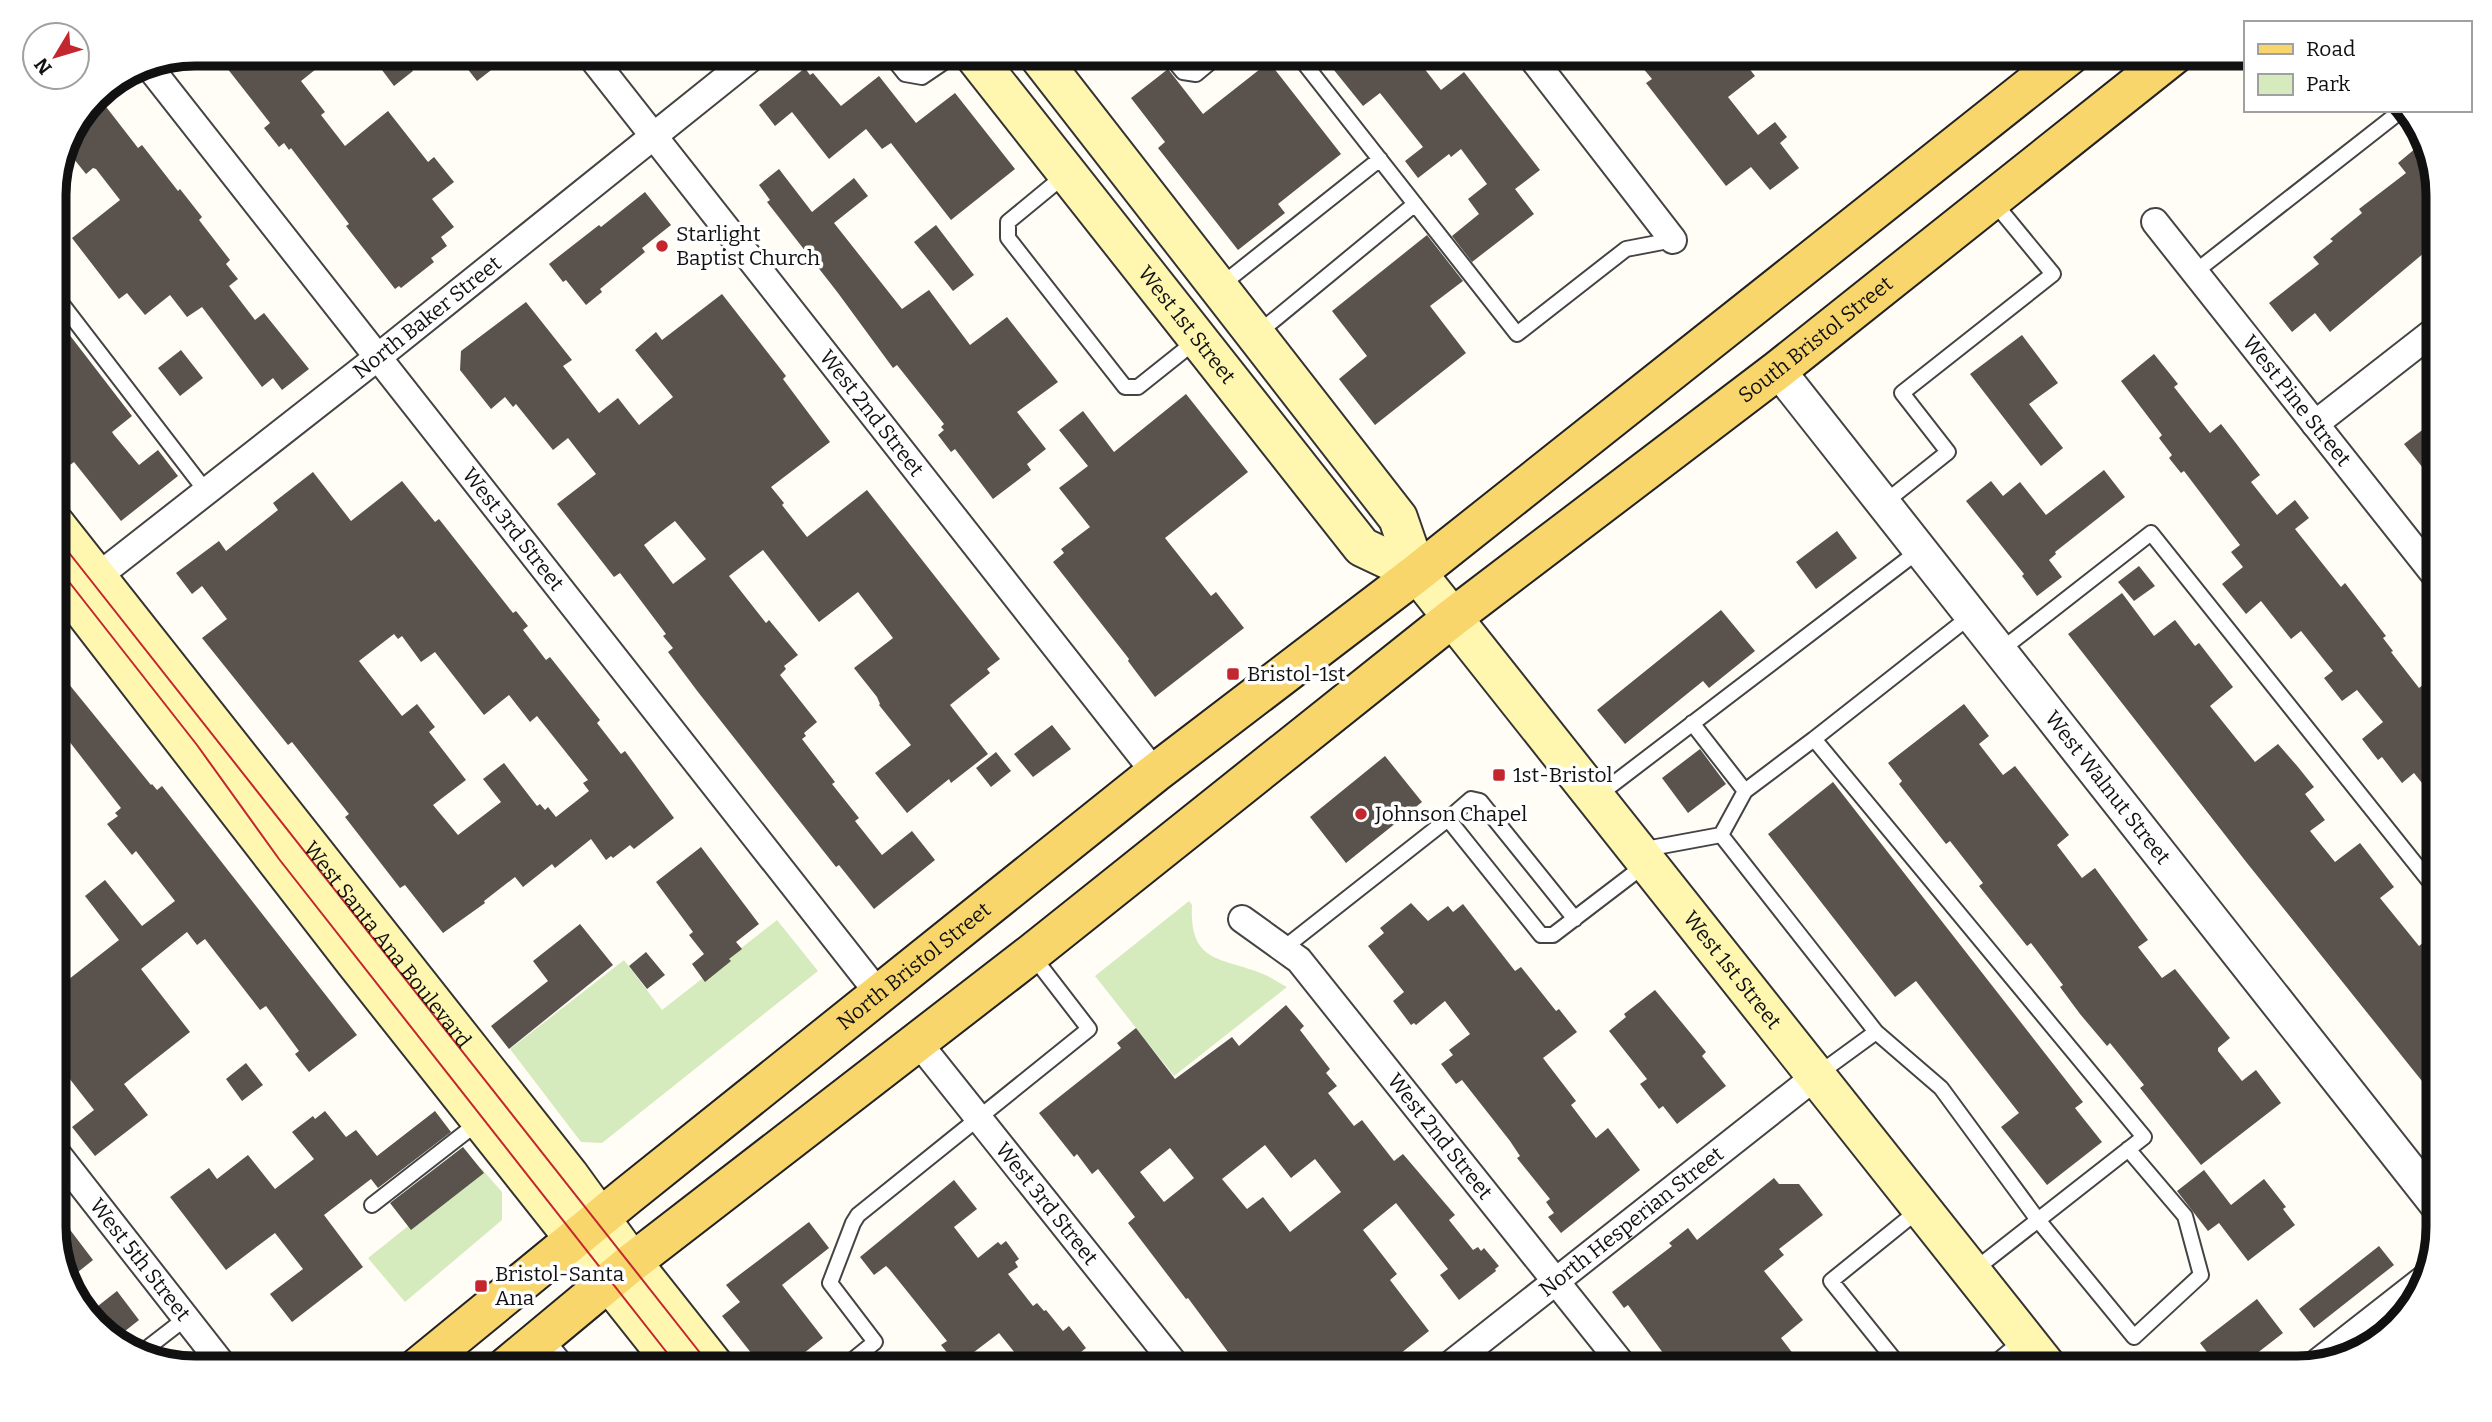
<svg xmlns="http://www.w3.org/2000/svg" width="2492" height="1422" font-family="Bitter,serif">
  <rect width="100%" height="100%" fill="#fffdf5"/>
  <path fill="#d5ebbd" d="M 1189,901 L 1192,905 C 1189,964 1221,957 1263,974 C 1271,977 1279,983 1287,987 L 1174,1076 L 1095,976 Z
    M 777,920 L 818,971 L 602,1143 L 581,1142 L 510,1049 L 624,960 L 662,1010 Z
    M 481,1168 L 502,1192 L 502,1220 L 405,1302 L 368,1258 Z"/>
  <path fill="#5a524d" fill-rule="evenodd" d="M 216,54 L 335,54 L 301,81 L 325,112 L 321,115 L 345,146 L 388,111 L 428,162 L 434,157 L 454,182 L 432,199 L 454,227 L 441,237 L 447,246 L 431,258 L 434,262 L 401,288 L 399,286 L 395,289 L 346,226 L 349,224 L 291,148 L 289,150 L 284,143 L 279,147 L 264,128 L 270,123 Z
    M 370,54 L 401,54 L 413,71 L 394,86 Z
    M 456,54 L 512,54 L 477,81 Z
    M 1321,54 L 1370,54 L 1360,62 L 1367,70 L 1387,54 L 1413,54 L 1441,90 L 1464,72 L 1540,170 L 1515,189 L 1534,214 L 1472,262 L 1452,236 L 1479,214 L 1468,199 L 1487,184 L 1461,149 L 1451,157 L 1449,154 L 1418,178 L 1405,161 L 1423,147 L 1380,93 L 1363,106 Z
    M 1659,54 L 1738,54 L 1755,76 L 1728,97 L 1758,135 L 1775,122 L 1787,137 L 1780,143 L 1799,168 L 1770,190 L 1751,167 L 1726,186 L 1646,83 L 1652,79 L 1642,67 Z
    M 1269,62 L 1341,154 L 1278,204 L 1285,213 L 1238,250 L 1158,148 L 1165,142 L 1131,98 L 1168,69 L 1203,114 Z
    M 805,68 L 810,75 L 813,73 L 841,106 L 879,76 L 916,123 L 955,93 L 1015,169 L 951,220 L 891,143 L 882,149 L 866,129 L 829,159 L 792,112 L 775,126 L 759,105 Z
    M 100,99 L 138,148 L 142,145 L 178,191 L 180,189 L 202,217 L 199,220 L 230,260 L 226,264 L 238,279 L 229,286 L 255,320 L 264,313 L 309,369 L 282,390 L 273,378 L 262,387 L 202,307 L 187,317 L 170,295 L 145,315 L 127,293 L 119,299 L 72,238 L 120,200 L 96,169 L 93,168 L 86,174 L 65,148 L 69,133 L 85,110 Z
    M 2416,148 L 2431,167 L 2437,187 L 2437,242 L 2330,332 L 2315,313 L 2292,332 L 2269,303 L 2319,264 L 2313,257 L 2333,241 L 2330,239 L 2362,213 L 2359,209 L 2406,173 L 2398,163 Z
    M 779,169 L 812,212 L 854,178 L 868,196 L 834,223 L 902,309 L 929,290 L 970,345 L 1007,317 L 1058,382 L 1017,412 L 1046,449 L 1027,464 L 1031,470 L 993,499 L 955,449 L 951,452 L 938,435 L 944,430 L 941,427 L 944,424 L 897,365 L 893,368 L 838,293 L 767,202 L 770,200 L 759,185 Z
    M 645,192 L 671,225 L 642,248 L 645,252 L 600,289 L 602,292 L 586,305 L 566,280 L 563,282 L 549,264 L 599,225 L 601,227 Z
    M 936,225 L 974,275 L 953,291 L 914,242 Z
    M 1427,235 L 1463,281 L 1430,306 L 1466,353 L 1375,425 L 1339,379 L 1367,356 L 1332,311 Z
    M 722,294 L 786,376 L 783,379 L 830,442 L 771,487 L 784,503 L 782,505 L 807,537 L 867,490 L 1000,659 L 987,669 L 990,673 L 950,705 L 988,754 L 951,783 L 949,779 L 907,813 L 875,773 L 911,745 L 879,705 L 880,704 L 877,697 L 854,668 L 893,638 L 858,592 L 819,622 L 763,550 L 729,576 L 766,623 L 769,620 L 798,655 L 784,666 L 786,669 L 780,675 L 817,722 L 804,733 L 806,736 L 802,739 L 835,782 L 832,784 L 859,818 L 855,821 L 882,855 L 912,831 L 935,860 L 874,909 L 839,865 L 836,867 L 698,692 L 668,652 L 673,648 L 663,636 L 666,634 L 620,573 L 614,577 L 557,504 L 596,474 L 568,438 L 553,450 L 516,404 L 513,407 L 505,397 L 491,409 L 460,370 L 461,351 L 526,302 L 572,360 L 563,366 L 599,413 L 618,398 L 639,425 L 673,397 L 635,350 L 656,332 L 662,340 ZM 675,521 L 706,559 L 673,584 L 644,545 Z
    M 55,316 L 132,416 L 112,432 L 114,435 L 139,465 L 158,450 L 178,476 L 121,521 L 74,462 L 67,467 L 55,451 Z
    M 2022,335 L 2058,383 L 2029,404 L 2063,448 L 2041,466 L 1970,374 Z
    M 181,350 L 203,378 L 180,396 L 158,368 Z
    M 2154,354 L 2178,384 L 2174,387 L 2210,433 L 2221,424 L 2235,442 L 2260,475 L 2251,482 L 2277,515 L 2295,500 L 2309,518 L 2295,529 L 2341,587 L 2345,583 L 2386,636 L 2383,638 L 2393,651 L 2391,652 L 2419,688 L 2424,684 L 2438,700 L 2438,803 L 2414,773 L 2402,783 L 2382,757 L 2378,760 L 2362,739 L 2383,722 L 2357,690 L 2342,701 L 2324,678 L 2333,671 L 2301,631 L 2291,639 L 2261,601 L 2246,614 L 2222,584 L 2243,567 L 2231,552 L 2240,545 L 2184,471 L 2181,473 L 2169,458 L 2172,455 L 2159,438 L 2162,435 L 2121,381 Z
    M 1186,394 L 1248,472 L 1165,538 L 1211,596 L 1216,592 L 1244,628 L 1155,697 L 1128,661 L 1129,659 L 1053,562 L 1064,553 L 1061,549 L 1090,527 L 1059,488 L 1088,466 L 1059,430 L 1083,411 L 1114,452 Z
    M 2438,418 L 2438,487 L 2404,444 Z
    M 2104,470 L 2125,497 L 2055,552 L 2056,554 L 2049,560 L 2062,577 L 2037,596 L 2022,576 L 2024,574 L 1966,501 L 1991,481 L 2003,496 L 2020,482 L 2046,515 Z
    M 313,472 L 351,521 L 402,481 L 435,522 L 439,519 L 513,613 L 516,611 L 528,626 L 523,630 L 546,660 L 550,657 L 600,720 L 597,723 L 621,754 L 625,751 L 674,818 L 634,849 L 630,845 L 613,858 L 611,856 L 606,860 L 591,839 L 555,868 L 552,864 L 523,887 L 515,877 L 484,901 L 485,903 L 443,933 L 405,885 L 400,888 L 345,817 L 349,814 L 292,742 L 288,745 L 202,638 L 227,619 L 202,586 L 192,594 L 176,573 L 219,541 L 226,551 L 278,510 L 273,503 ZM 394,634 L 398,639 L 402,636 L 421,662 L 435,652 L 484,715 L 509,695 L 530,722 L 537,716 L 588,780 L 583,783 L 589,791 L 556,817 L 548,807 L 545,810 L 540,804 L 537,806 L 504,763 L 483,779 L 501,802 L 458,835 L 433,805 L 466,780 L 429,732 L 435,727 L 417,704 L 402,716 L 359,661 Z
    M 1837,531 L 1857,558 L 1816,589 L 1796,562 Z
    M 2139,566 L 2155,586 L 2134,601 L 2118,582 Z
    M 2122,593 L 2154,636 L 2175,620 L 2195,646 L 2199,643 L 2233,687 L 2210,706 L 2255,762 L 2278,744 L 2298,767 L 2314,787 L 2305,794 L 2325,820 L 2310,831 L 2335,862 L 2360,843 L 2394,887 L 2380,898 L 2419,946 L 2438,931 L 2438,978 L 2429,985 L 2438,996 L 2438,1101 L 2247,863 L 2068,634 Z
    M 1721,610 L 1755,651 L 1709,688 L 1703,681 L 1625,744 L 1597,710 Z
    M 55,667 L 151,785 L 152,784 L 157,790 L 162,786 L 357,1035 L 309,1072 L 295,1054 L 299,1051 L 266,1006 L 260,1010 L 205,939 L 197,945 L 187,932 L 141,969 L 190,1032 L 124,1084 L 148,1115 L 95,1156 L 72,1127 L 94,1110 L 55,1060 L 55,990 L 119,940 L 85,896 L 105,880 L 142,926 L 175,901 L 136,851 L 132,855 L 107,824 L 118,816 L 115,813 L 121,808 L 55,723 Z
    M 1964,704 L 1989,736 L 1979,744 L 2003,775 L 2015,766 L 2069,835 L 2057,845 L 2082,878 L 2095,868 L 2148,940 L 2138,947 L 2162,978 L 2175,969 L 2230,1038 L 2218,1048 L 2218,1051 L 2242,1081 L 2256,1070 L 2281,1103 L 2201,1165 L 2140,1088 L 2144,1085 L 2110,1043 L 2107,1046 L 2080,1014 L 2060,987 L 2063,985 L 2031,943 L 2027,946 L 1979,886 L 1983,883 L 1950,841 L 1946,844 L 1899,784 L 1902,781 L 1888,763 Z
    M 1052,725 L 1071,749 L 1033,777 L 1014,754 Z
    M 1700,749 L 1726,784 L 1688,813 L 1662,778 Z
    M 996,752 L 1011,771 L 991,787 L 976,768 Z
    M 1385,756 L 1422,802 L 1346,863 L 1310,817 Z
    M 1833,782 L 2083,1102 L 2075,1108 L 2102,1142 L 2047,1185 L 2001,1127 L 2019,1113 L 1916,981 L 1895,997 L 1768,834 Z
    M 701,847 L 759,924 L 736,942 L 742,949 L 729,959 L 731,961 L 705,982 L 692,964 L 704,954 L 689,935 L 693,932 L 656,882 Z
    M 1411,903 L 1428,921 L 1448,906 L 1453,912 L 1463,904 L 1515,971 L 1521,967 L 1556,1011 L 1559,1009 L 1577,1032 L 1543,1058 L 1576,1101 L 1571,1105 L 1596,1138 L 1608,1128 L 1640,1170 L 1561,1233 L 1548,1217 L 1554,1213 L 1546,1202 L 1550,1199 L 1517,1158 L 1520,1156 L 1510,1141 L 1462,1080 L 1456,1084 L 1441,1064 L 1453,1055 L 1449,1050 L 1470,1034 L 1445,1001 L 1416,1025 L 1414,1023 L 1411,1025 L 1393,1001 L 1404,992 L 1368,946 L 1384,933 L 1380,928 Z
    M 580,924 L 613,965 L 509,1049 L 491,1026 L 548,981 L 533,961 Z
    M 646,952 L 665,975 L 647,989 L 629,966 Z
    M 1655,990 L 1706,1052 L 1702,1056 L 1726,1086 L 1677,1124 L 1663,1106 L 1659,1109 L 1640,1084 L 1647,1079 L 1609,1031 L 1626,1017 L 1624,1014 Z
    M 1286,1005 L 1304,1026 L 1300,1030 L 1330,1069 L 1326,1073 L 1337,1086 L 1328,1093 L 1354,1126 L 1362,1120 L 1394,1161 L 1403,1154 L 1455,1215 L 1449,1220 L 1473,1250 L 1478,1247 L 1481,1251 L 1484,1248 L 1499,1266 L 1495,1269 L 1496,1271 L 1459,1300 L 1440,1275 L 1448,1269 L 1396,1203 L 1363,1230 L 1397,1274 L 1390,1280 L 1429,1331 L 1382,1368 L 1215,1368 L 1231,1356 L 1188,1298 L 1186,1299 L 1128,1223 L 1135,1217 L 1098,1169 L 1092,1174 L 1077,1154 L 1074,1157 L 1039,1113 L 1121,1048 L 1117,1043 L 1136,1028 L 1175,1079 L 1232,1037 L 1239,1046 ZM 1265,1145 L 1291,1178 L 1315,1159 L 1341,1192 L 1290,1232 L 1263,1197 L 1247,1209 L 1222,1179 ZM 1170,1148 L 1194,1178 L 1164,1202 L 1140,1172 Z
    M 246,1063 L 263,1085 L 242,1101 L 226,1079 Z
    M 325,1111 L 346,1137 L 356,1130 L 377,1156 L 435,1111 L 451,1132 L 378,1188 L 371,1179 L 324,1215 L 363,1267 L 292,1322 L 270,1294 L 303,1269 L 275,1233 L 226,1270 L 170,1197 L 209,1168 L 217,1179 L 248,1155 L 275,1189 L 314,1159 L 292,1132 L 313,1116 L 315,1119 Z
    M 463,1147 L 484,1173 L 411,1230 L 390,1203 Z
    M 2204,1170 L 2231,1205 L 2264,1179 L 2286,1207 L 2283,1209 L 2295,1225 L 2248,1261 L 2219,1223 L 2208,1231 L 2177,1191 Z
    M 1774,1178 L 1779,1184 L 1799,1184 L 1823,1215 L 1779,1249 L 1784,1255 L 1764,1271 L 1803,1320 L 1781,1338 L 1804,1368 L 1674,1368 L 1628,1305 L 1624,1308 L 1612,1292 L 1672,1246 L 1669,1243 L 1688,1228 L 1697,1240 Z
    M 954,1180 L 977,1209 L 954,1227 L 978,1258 L 998,1242 L 1001,1245 L 1006,1241 L 1019,1259 L 1015,1262 L 1018,1267 L 1008,1274 L 1033,1306 L 1037,1303 L 1044,1311 L 1046,1310 L 1063,1331 L 1069,1326 L 1086,1348 L 1061,1368 L 1027,1368 L 999,1333 L 957,1365 L 941,1345 L 947,1341 L 890,1270 L 886,1266 L 874,1275 L 860,1257 Z
    M 55,1210 L 93,1260 L 68,1280 L 55,1235 Z
    M 809,1222 L 829,1248 L 782,1285 L 823,1338 L 785,1368 L 763,1368 L 722,1316 L 740,1302 L 726,1285 Z
    M 2379,1246 L 2394,1265 L 2314,1328 L 2299,1309 Z
    M 117,1291 L 139,1320 L 115,1339 L 89,1313 Z
    M 2257,1299 L 2283,1333 L 2238,1368 L 2219,1368 L 2200,1343 Z"/>
  <g fill="none" stroke-linecap="round" stroke-linejoin="round">
    <g stroke="#444" stroke-width="18">
      <path id="service" d="M 889,54 L 905,74 L 922,77 L 956,54
        M 1168,54 L 1183,72 L 1196,74 L 1220,54
        M 1297,54 L 1517,334 L 1626,249 L 1673,240
        M 1065,175 L 1008,222 L 1008,238 L 1125,387 L 1138,387 L 1197,340
        M 2195,272 L 2402,110
        M 1220,286 L 1380,159
        M 55,295 L 205,490
        M 1257,334 L 1415,204
        M 1884,503 L 1948,452 L 1902,393 L 2053,274 L 1992,200
        M 1973,614 L 1814,739 L 2144,1137 L 1973,1271
        M 2001,650 L 2151,533 L 2438,892
        M 1692,723 L 1745,791 L 1814,739
        M 1596,797 L 1921,549
        M 1448,819 L 1471,799 L 1480,801 L 1575,919
        M 1721,835 L 1876,1032 L 1941,1088 L 2038,1220 L 2134,1337 L 2201,1275 L 2185,1216 L 2128,1149
        M 1721,835 L 1745,791
        M 1640,850 L 1721,835
        M 1284,948 L 1448,819 L 1541,935 L 1553,935 L 1646,864
        M 1817,1075 L 1876,1032
        M 372,1205 L 480,1121
        M 544,1336 L 570,1368
        M 146,1349 L 186,1318
        M 843,1368 L 875,1342 L 830,1283 L 853,1223 L 858,1215 L 1089,1029 L 1032,955
        M 1901,1368 L 1831,1281 L 1920,1209
        M 1989,1368 L 2023,1340"/>
    </g>
    <g stroke="#444" stroke-width="30">
      <g id="minor">
        <path id="s1" d="M 589,54 L 1155,773"/>
        <path d="M 1529,54 L 1673,240"/>
        <path id="s2" d="M 147,64 L 879,994"/>
        <path id="s3" d="M 2155,222 L 2438,579"/>
        <path d="M 2315,424 L 2438,328"/>
        <path id="s4" d="M 97,577 L 378,357 L 756,54"/>
        <path id="s5" d="M 1242,919 L 1299,960 L 1625,1368"/>
        <path id="s6" d="M 917,1041 L 1178,1368"/>
        <path id="s7" d="M 55,1151 L 225,1368"/>
        <path d="M 2318,1362 L 2424,1279"/>
        <path id="s8" d="M 1446,1368 L 1816,1076"/>
      </g>
    </g>
    <g stroke="#444" stroke-width="37">
      <g id="tertiary">
        <path id="s9" d="M 1778,370 L 2438,1206"/>
      </g>
    </g>
    <g stroke="#333" stroke-width="42">
      <g id="secondary">
        <path id="s10" d="M 973,54 L 1362,547 L 1417,573"/>
        <path id="s11" d="M 1037,54 L 1398,518 L 1417,573 L 2048,1368"/>
        <path id="s12" d="M 55,524 L 569,1175 L 632,1262 L 716,1368"/>
        <path d="M 55,574 L 355,962 L 677,1368"/>
      </g>
    </g>
    <g stroke="#222" stroke-width="42">
      <g id="primary">
        <path id="s13" d="M 417,1368 L 627,1196 L 1155,773 L 1417,573 L 2071,54"/>
        <path id="s14" d="M 505,1368 L 630,1264 L 1031,954 L 1452,618 L 1778,370 L 2175,54"/>
      </g>
    </g>
    <use href="#service" stroke="#fff" stroke-width="14"/>
    <use href="#minor" stroke="#fff" stroke-width="26"/>
    <use href="#tertiary" stroke="#fff" stroke-width="33"/>
    <use href="#secondary" stroke="#fff6b0" stroke-width="38"/>
    <use href="#primary" stroke="#f9d66b" stroke-width="38"/>
    <path stroke="#c4262e" stroke-width="2" d="M 55,535 L 712,1368
      M 55,564 L 197,745 L 279,859 L 679,1368"/>
  </g>
  <g fill="#c4262e" stroke="#fff" stroke-width="2.5">
    <circle cx="662" cy="246" r="7"/>
    <rect x="1226" y="667" width="14" height="14" rx="3.5"/>
    <rect x="1492" y="768" width="14" height="14" rx="3.5"/>
    <circle cx="1361" cy="814" r="7"/>
    <rect x="474" y="1279" width="14" height="14" rx="3.5"/>
  </g>
  <g text-anchor="middle" dominant-baseline="central" stroke-width="7" stroke-linejoin="round" paint-order="stroke">
    <g font-size="21" fill="#111" stroke="#fff" text-anchor="start">
      <text x="676" y="234">Starlight<tspan x="676" dy="24">Baptist Church</tspan></text>
      <text x="1247" y="674">Bristol-1st</text>
      <text x="1513" y="775">1st-Bristol</text>
      <text x="1375" y="814">Johnson Chapel</text>
      <text x="495" y="1274">Bristol-Santa<tspan x="495" dy="24">Ana</tspan></text>
    </g>
    <g font-size="21" fill="#111" stroke="#fff">
      <text stroke="none"><textPath href="#s4" startOffset="420">North Baker Street</textPath></text>
      <text stroke="none"><textPath href="#s10" startOffset="345">West 1st Street</textPath></text>
      <text stroke="none"><textPath href="#s14" startOffset="1666">South Bristol Street</textPath></text>
      <text stroke="none"><textPath href="#s3" startOffset="228">West Pine Street</textPath></text>
      <text stroke="none"><textPath href="#s1" startOffset="457">West 2nd Street</textPath></text>
      <text stroke="none"><textPath href="#s2" startOffset="592">West 3rd Street</textPath></text>
      <text stroke="none"><textPath href="#s9" startOffset="532">West Walnut Street</textPath></text>
      <text stroke="none"><textPath href="#s12" startOffset="536">West Santa Ana Boulevard</textPath></text>
      <text stroke="none"><textPath href="#s13" startOffset="639">North Bristol Street</textPath></text>
      <text stroke="none"><textPath href="#s11" startOffset="1153">West 1st Street</textPath></text>
      <text stroke="none"><textPath href="#s5" startOffset="296">West 2nd Street</textPath></text>
      <text stroke="none"><textPath href="#s6" startOffset="208">West 3rd Street</textPath></text>
      <text stroke="none"><textPath href="#s8" startOffset="236">North Hesperian Street</textPath></text>
      <text stroke="none"><textPath href="#s7" startOffset="138">West 5th Street</textPath></text>
    </g>
  </g>
  <path d="M0 0H2492V1422H0ZM195 66H2297A129 129 0 0 1 2426 195V1227A129 129 0 0 1 2297 1356H195A129 129 0 0 1 66 1227V195A129 129 0 0 1 195 66Z" fill="#fff" fill-rule="evenodd"/>
  <path fill="none" stroke="#111" stroke-width="9" d="M195 66H2297A129 129 0 0 1 2426 195V1227A129 129 0 0 1 2297 1356H195A129 129 0 0 1 66 1227V195A129 129 0 0 1 195 66Z"/>
  <rect x="2244" y="21" width="228" height="91" fill="#ffffff" stroke="#a0a0a0" stroke-width="2"/>
  <rect x="2258" y="44" width="35" height="10" fill="#f9d66b" stroke="#a0a0a0" stroke-width="2"/>
  <text x="2306" y="56" font-size="21" fill="#111111">Road</text>
  <rect x="2258" y="74" width="35" height="21" fill="#d5ebbd" stroke="#a0a0a0" stroke-width="2"/>
  <text x="2306" y="91" font-size="21" fill="#111111">Park</text>
  <g transform="translate(56 56) rotate(232)"><circle r="33" fill="#ffffff" stroke="#a0a0a0" stroke-width="2"/>
  <path d="M0-5L12 26L0 18L-12 26Z" fill="#c4262e"/>
  <text y="-10" font-size="19" font-weight="bold" text-anchor="middle" fill="#111111">N</text>
  </g>
</svg>
